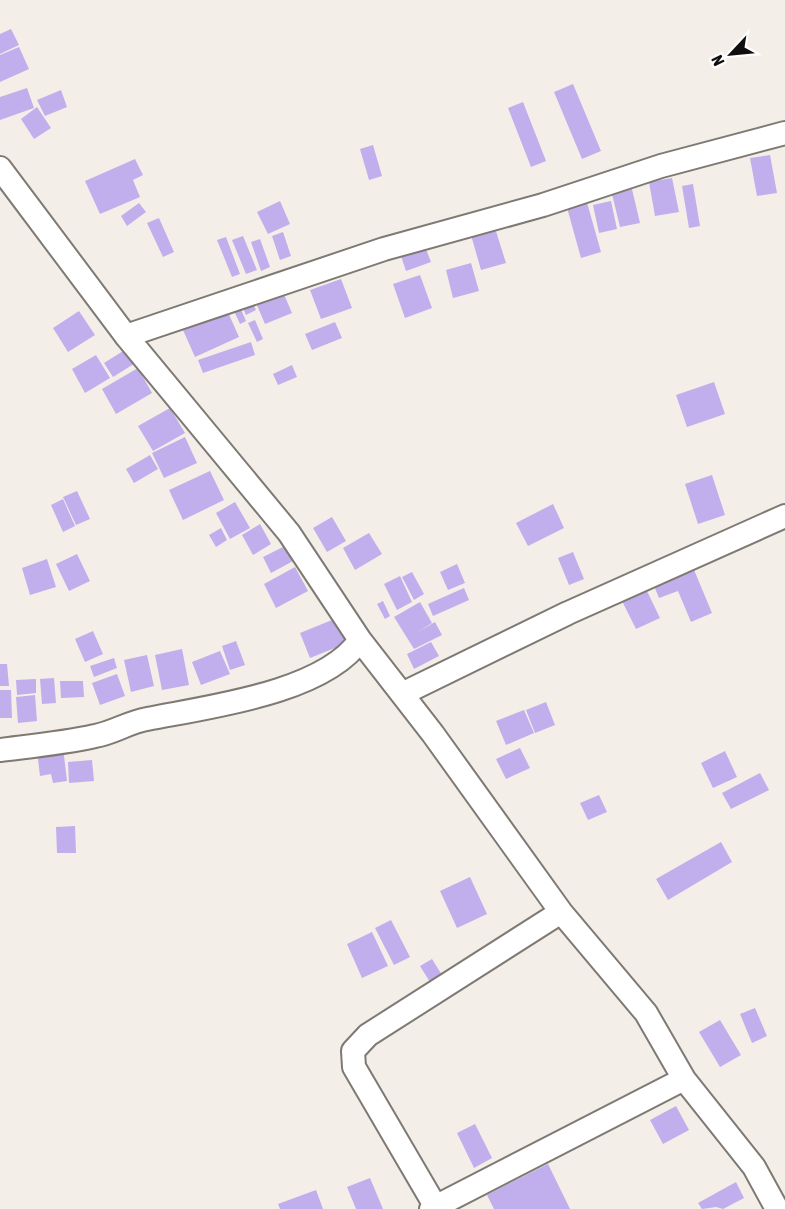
<svg xmlns="http://www.w3.org/2000/svg" width="785" height="1209" font-family="'Asap Condensed',sans-serif">
  <rect width="100%" height="100%" fill="#f4eee8"/>
  <path fill="#c1aeec" d="M 11,29 L 19,45 L 0,54 L 0,34 Z
    M 19,47 L 29,69 L 0,82 L 0,55 Z
    M 573,84 L 601,151 L 582,159 L 554,92 Z
    M 27,88 L 34,108 L 0,120 L 0,97 Z
    M 61,90 L 67,107 L 45,116 L 37,100 Z
    M 523,102 L 546,161 L 531,167 L 508,108 Z
    M 37,107 L 51,128 L 34,139 L 21,119 Z
    M 373,145 L 382,176 L 369,180 L 360,149 Z
    M 770,155 L 777,193 L 757,196 L 750,158 Z
    M 135,159 L 143,175 L 133,180 L 140,197 L 100,214 L 85,181 Z
    M 672,178 L 679,212 L 655,216 L 649,182 Z
    M 693,184 L 700,226 L 689,228 L 682,186 Z
    M 632,189 L 640,223 L 620,227 L 612,194 Z
    M 586,199 L 601,252 L 581,258 L 566,204 Z
    M 280,201 L 290,224 L 268,234 L 257,212 Z
    M 611,201 L 617,229 L 599,233 L 593,205 Z
    M 139,203 L 146,212 L 127,226 L 121,216 Z
    M 159,218 L 174,252 L 163,257 L 147,223 Z
    M 495,228 L 506,263 L 481,270 L 471,235 Z
    M 283,232 L 291,256 L 280,260 L 272,236 Z
    M 243,236 L 257,270 L 246,274 L 232,240 Z
    M 226,237 L 240,274 L 232,277 L 217,240 Z
    M 260,239 L 270,267 L 261,271 L 251,242 Z
    M 424,244 L 431,262 L 406,271 L 400,253 Z
    M 471,263 L 479,291 L 453,298 L 446,270 Z
    M 420,275 L 432,308 L 405,318 L 393,284 Z
    M 341,279 L 352,308 L 321,319 L 310,290 Z
    M 283,292 L 292,313 L 265,324 L 256,303 Z
    M 248,293 L 256,310 L 246,315 L 238,298 Z
    M 236,298 L 246,321 L 240,324 L 230,302 Z
    M 227,310 L 239,337 L 195,357 L 183,330 Z
    M 79,311 L 95,335 L 68,352 L 53,328 Z
    M 255,320 L 263,339 L 257,342 L 248,323 Z
    M 335,322 L 342,338 L 312,350 L 305,334 Z
    M 251,342 L 255,355 L 203,373 L 198,360 Z
    M 128,348 L 137,362 L 113,377 L 104,363 Z
    M 96,355 L 110,378 L 85,393 L 72,369 Z
    M 292,365 L 297,377 L 278,385 L 273,374 Z
    M 138,368 L 152,393 L 116,414 L 102,389 Z
    M 714,382 L 725,414 L 687,427 L 676,395 Z
    M 170,408 L 185,433 L 153,451 L 138,426 Z
    M 185,437 L 197,463 L 164,478 L 152,453 Z
    M 150,455 L 158,469 L 134,483 L 126,469 Z
    M 210,471 L 224,500 L 183,520 L 169,490 Z
    M 712,475 L 725,515 L 698,524 L 685,484 Z
    M 77,491 L 90,519 L 76,525 L 63,497 Z
    M 63,499 L 75,526 L 63,532 L 51,505 Z
    M 235,502 L 250,528 L 230,539 L 216,513 Z
    M 553,504 L 564,528 L 528,546 L 516,523 Z
    M 332,517 L 346,541 L 327,552 L 313,528 Z
    M 260,524 L 271,544 L 253,555 L 242,535 Z
    M 221,528 L 227,540 L 216,547 L 209,535 Z
    M 369,533 L 382,554 L 355,570 L 343,548 Z
    M 287,545 L 295,560 L 271,573 L 263,557 Z
    M 573,552 L 584,579 L 569,585 L 558,558 Z
    M 77,554 L 90,581 L 69,591 L 56,564 Z
    M 47,559 L 56,587 L 30,595 L 22,568 Z
    M 457,564 L 465,583 L 448,590 L 440,572 Z
    M 692,565 L 712,613 L 691,622 L 678,591 L 659,598 L 652,581 Z
    M 295,567 L 308,591 L 276,608 L 264,584 Z
    M 412,572 L 424,594 L 414,600 L 402,577 Z
    M 400,576 L 412,602 L 397,610 L 384,584 Z
    M 645,587 L 660,618 L 636,629 L 621,599 Z
    M 464,588 L 469,600 L 433,616 L 428,604 Z
    M 383,601 L 390,616 L 385,619 L 377,604 Z
    M 420,602 L 432,623 L 416,633 L 435,622 L 442,635 L 414,649 L 394,617 Z
    M 337,618 L 347,643 L 310,658 L 300,633 Z
    M 93,631 L 103,654 L 85,662 L 75,639 Z
    M 236,641 L 245,665 L 230,670 L 222,646 Z
    M 431,642 L 439,656 L 414,669 L 407,654 Z
    M 182,649 L 189,685 L 162,690 L 155,655 Z
    M 220,651 L 230,674 L 201,685 L 192,662 Z
    M 147,655 L 154,686 L 131,692 L 124,660 Z
    M 114,658 L 117,668 L 94,677 L 90,666 Z
    M 0,664 L 7,664 L 9,686 L 0,686 Z
    M 117,674 L 125,696 L 100,705 L 92,683 Z
    M 54,678 L 56,703 L 42,704 L 40,679 Z
    M 36,679 L 36,693 L 17,695 L 16,680 Z
    M 60,681 L 83,681 L 84,697 L 61,698 Z
    M 0,690 L 11,690 L 12,718 L 0,718 Z
    M 35,695 L 37,721 L 18,723 L 16,697 Z
    M 546,702 L 555,725 L 535,733 L 526,710 Z
    M 524,710 L 534,733 L 506,745 L 496,721 Z
    M 63,747 L 67,781 L 53,783 L 51,774 L 40,776 L 37,751 Z
    M 520,748 L 530,768 L 506,779 L 496,759 Z
    M 725,751 L 737,777 L 713,788 L 701,763 Z
    M 92,760 L 94,781 L 69,783 L 68,762 Z
    M 760,773 L 769,790 L 731,809 L 722,793 Z
    M 599,795 L 607,812 L 588,820 L 580,803 Z
    M 75,826 L 76,853 L 57,853 L 56,827 Z
    M 721,842 L 732,862 L 668,900 L 656,879 Z
    M 470,877 L 487,914 L 457,928 L 440,891 Z
    M 391,920 L 410,957 L 394,965 L 375,928 Z
    M 372,932 L 388,966 L 362,978 L 347,944 Z
    M 432,959 L 442,975 L 430,982 L 420,966 Z
    M 755,1008 L 767,1036 L 752,1043 L 740,1014 Z
    M 720,1020 L 741,1055 L 720,1067 L 699,1032 Z
    M 676,1106 L 689,1130 L 663,1144 L 650,1120 Z
    M 475,1124 L 492,1158 L 474,1168 L 457,1133 Z
    M 548,1164 L 570,1209 L 494,1209 L 487,1195 Z
    M 370,1178 L 383,1209 L 356,1209 L 347,1187 Z
    M 736,1182 L 744,1198 L 723,1209 L 716,1207 L 702,1209 L 698,1203 Z
    M 316,1190 L 323,1209 L 280,1209 L 278,1204 Z"/>
  <g fill="none" stroke-linecap="round" stroke-linejoin="round">
    <g stroke="#7f7974" stroke-width="26">
      <path id="minor" d="M 0,168 L 126,336 L 289,533 L 360,640 L 433,734 L 561,912 L 646,1013 L 684,1079 L 754,1167 L 777,1209
        M 126,336 L 384,249 L 543,205 L 661,166 L 785,133
        M 402,694 L 568,613 L 785,516
        M 0,750 C 32,746 64,743 95,736 C 113,733 129,722 147,719 C 207,707 324,693 360,640
        M 431,1209 L 684,1079
        M 437,1209 L 354,1067 L 353,1051 L 368,1035 L 561,912"/>
    </g>
    <use href="#minor" stroke="#fff" stroke-width="22"/>
  </g>
  <g transform="translate(731 54) rotate(244)" stroke="#ffffff" stroke-width="4.5" paint-order="stroke">
  <path d="M0-4.5L10 22L0 15L-10 22Z" fill="#110f0d"/>
  <text y="-9" font-size="16" font-weight="bold" text-anchor="middle" fill="#110f0d">N</text>
  </g>
</svg>
